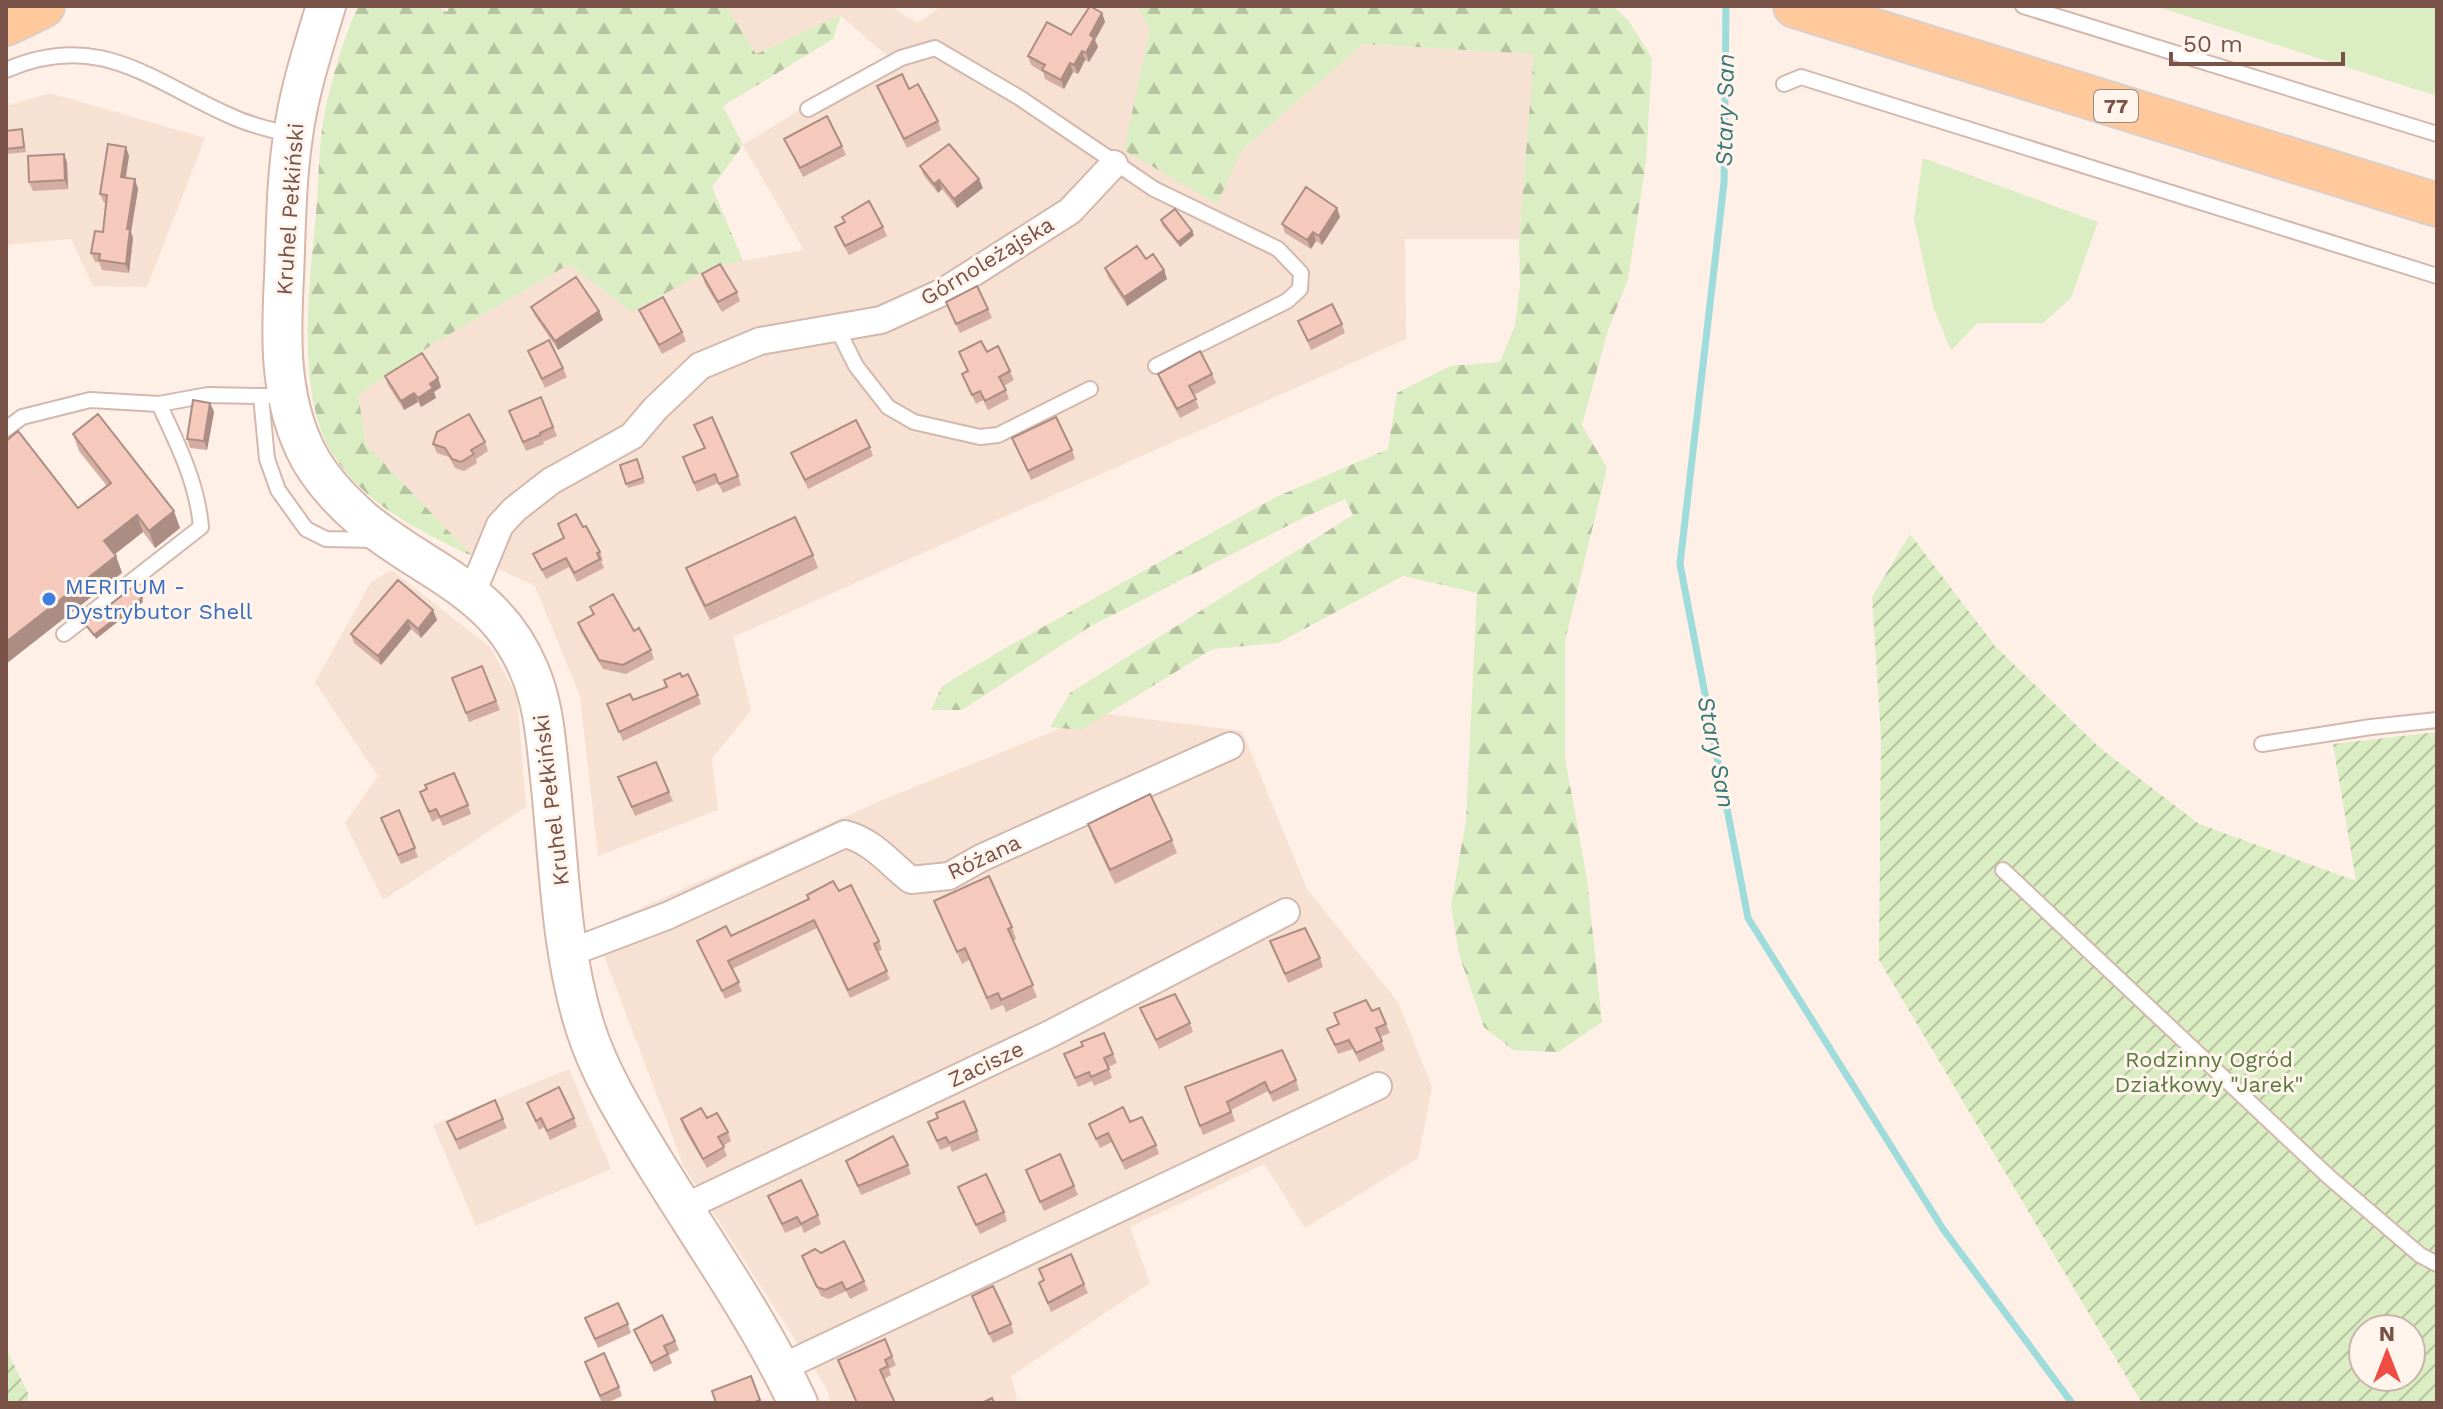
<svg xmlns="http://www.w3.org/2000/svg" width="2443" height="1409" font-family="'Work Sans',sans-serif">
  <defs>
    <pattern id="forest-firs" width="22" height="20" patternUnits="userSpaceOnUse" patternTransform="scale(2)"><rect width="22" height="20" fill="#dbedc3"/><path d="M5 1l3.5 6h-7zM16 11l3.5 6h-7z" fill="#b6c3a0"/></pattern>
    <pattern id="garden-furrows" width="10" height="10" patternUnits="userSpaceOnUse" patternTransform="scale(2)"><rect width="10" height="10" fill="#dbedc3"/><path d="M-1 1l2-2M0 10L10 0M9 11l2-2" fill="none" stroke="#b6c3a0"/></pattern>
  </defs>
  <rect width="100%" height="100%" fill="#fef0e6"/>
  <path fill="#f6e1d3" d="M 726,6 L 890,6 L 917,23 L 942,6 L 1137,6 L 1150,28 L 1125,150 L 1241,151 L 1363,44 L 1535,54 L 1519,239 L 1405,239 L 1406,339 L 733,637 L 751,710 L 712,759 L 718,810 L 598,856 L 580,696 L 535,586 L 473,557 L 366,444 L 358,395 L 433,344 L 569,264 L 632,311 L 714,266 L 804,250 L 743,145 L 887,56 L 841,16 L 755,54 Z
    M 50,93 L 205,138 L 147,287 L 93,286 L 71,239 L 6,245 L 6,106 Z
    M 392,570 L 490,647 L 517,696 L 526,807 L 383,900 L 345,823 L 378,776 L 315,682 L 371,582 Z
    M 1099,713 L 1242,731 L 1307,889 L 1398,1002 L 1432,1087 L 1418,1158 L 1305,1228 L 1264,1164 L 1130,1227 L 1150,1283 L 1011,1376 L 1018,1403 L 830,1403 L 827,1389 L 684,1167 L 594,929 L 882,800 Z
    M 569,1069 L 611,1169 L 476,1226 L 433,1125 Z"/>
  <path fill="#dbedc3" d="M 2155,6 L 2437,6 L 2437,96 Z
    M 1923,158 L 2098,222 L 2071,298 L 2043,323 L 1977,323 L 1951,351 L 1933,306 L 1914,219 Z"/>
  <path fill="url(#forest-firs)" d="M 358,6 L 436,6 L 447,12 L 450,6 L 726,6 L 756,54 L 841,15 L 833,39 L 723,106 L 743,145 L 712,187 L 743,261 L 714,266 L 632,312 L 569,264 L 433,344 L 358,395 L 366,444 L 473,557 C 421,531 371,509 336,459 C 292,398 311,274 317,202 C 319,172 319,140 325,111 C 333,74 343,40 358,6 Z
    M 1137,6 L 1613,6 L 1628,20 L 1652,58 L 1646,161 L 1628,279 L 1608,330 L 1582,425 L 1607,468 L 1565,641 L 1565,758 L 1587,879 L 1602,1022 L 1558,1052 L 1513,1050 L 1484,1027 L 1459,954 L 1451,905 L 1466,821 L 1477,593 L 1403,576 L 1278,643 L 1213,649 L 1081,730 L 1050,727 L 1070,693 L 1353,515 L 1345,499 L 1305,517 L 1091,626 L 962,710 L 931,710 L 942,686 L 1007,647 L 1276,497 L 1388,449 L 1397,393 L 1450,366 L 1500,362 L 1515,326 L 1520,285 L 1519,239 L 1534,54 L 1363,44 L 1241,151 L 1217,204 L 1124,150 L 1150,29 Z"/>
  <path fill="url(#garden-furrows)" fill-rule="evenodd" d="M 1910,534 L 1995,646 L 2100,748 L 2199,824 L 2356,881 L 2333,744 L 2437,732 L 2437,1403 L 2142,1403 L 1879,960 L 1881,737 L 1872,597 ZM 2363,1329 L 2411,1329 L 2411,1377 L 2363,1377 Z
    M 6,1349 L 28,1393 L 28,1403 L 6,1403 Z"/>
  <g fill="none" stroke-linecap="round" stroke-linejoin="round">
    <path stroke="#9edbdb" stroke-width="7" d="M 1726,6 L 1724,183 L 1680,564 L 1748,918 L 1943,1229 L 2072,1403"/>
    <g stroke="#d3b8ad" stroke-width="18">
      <path id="lane" d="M 2023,6 L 2437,134
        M 6,70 C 100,29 152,82 233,117 C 252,126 273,130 293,135
        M 1784,84 L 1801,77 L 2437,276
        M 808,109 L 901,58 L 935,48 L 1020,98 L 1154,189 L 1278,249 L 1301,273 L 1300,289 L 1287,301 L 1156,366
        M 837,328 L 856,366 L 888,407 L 914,422 L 980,437 L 998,435 L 1090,389
        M 268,396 L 261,396 L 267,459 L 278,490 L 306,529 L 326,539 L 376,540
        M 6,429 L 22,417 L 90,400 L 159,404 L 208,395 L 261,396
        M 64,634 L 201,527 C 197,482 178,445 159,404
        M 2262,744 L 2371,727 L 2437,720
        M 2003,870 L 2329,1177 L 2420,1255 L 2437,1264"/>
    </g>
    <g stroke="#d3b8ad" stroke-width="30">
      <path id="street" d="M 472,593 L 500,525 L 515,509 L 551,481 L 632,436 L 655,409 L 700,366 L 760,341 L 881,320 L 943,292 L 1070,211 L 1114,164
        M 569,953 L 667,916 L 845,834 C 873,841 889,863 911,880 L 949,876 L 981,858 L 1230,746
        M 683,1208 L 1050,1034 L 1286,912
        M 781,1368 L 1378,1086"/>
    </g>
    <g stroke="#d6b7aa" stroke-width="42">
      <path id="secondary" d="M 326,6 C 313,49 299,91 293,136 C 286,182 286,230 284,277 C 281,334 279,393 304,447 C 317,476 340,500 363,520 C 425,572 495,588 529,670 C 544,704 546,742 550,778 C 559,860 560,948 585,1027 C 600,1075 627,1117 653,1160 C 702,1240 758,1318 798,1403"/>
    </g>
    <g stroke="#d9cfcc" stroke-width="46">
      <path id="primary" d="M 1795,6 L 2437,205
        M 6,24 L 43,6"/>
    </g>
    <use href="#lane" stroke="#fff" stroke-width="14"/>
    <use href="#street" stroke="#fff" stroke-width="26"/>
    <use href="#secondary" stroke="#fff" stroke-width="38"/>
    <use href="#primary" stroke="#ffc99b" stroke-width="42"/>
  </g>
  <path fill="#d3ada1" d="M 1102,13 L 1105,22 L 1095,40 L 1098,47 L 1089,62 L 1085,60 L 1078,74 L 1073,72 L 1064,89 L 1045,79 L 1043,72 L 1031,65 L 1028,56 L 1071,35 Z
    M 877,86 L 909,89 L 938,121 L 941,130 L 907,148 L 881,95 Z
    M 22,129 L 26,152 L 6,154 L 6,131 Z
    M 784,139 L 842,146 L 846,155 L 803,177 Z
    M 126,147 L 129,156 L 126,178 L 138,189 L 131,232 L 133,238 L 129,273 L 102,270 L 99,262 L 95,262 L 91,253 L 103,232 L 106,203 L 104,203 L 100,194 Z
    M 64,154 L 67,163 L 68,189 L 33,191 L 29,182 Z
    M 920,166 L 983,188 L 957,208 L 942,189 L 938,193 L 924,176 Z
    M 1337,208 L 1340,217 L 1322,245 L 1316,241 L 1311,249 L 1285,233 L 1282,224 Z
    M 842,217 L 883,227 L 887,236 L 849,255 L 838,236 L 835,227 L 844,222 Z
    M 1161,220 L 1192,231 L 1194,235 L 1180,247 L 1162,225 Z
    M 1146,259 L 1164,270 L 1167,279 L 1127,306 L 1108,277 L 1105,268 Z
    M 702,274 L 737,292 L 740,301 L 722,312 L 705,284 Z
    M 946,302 L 988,309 L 992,318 L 960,333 Z
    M 531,307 L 599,311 L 603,320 L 558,350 L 535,316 Z
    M 639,310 L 682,332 L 686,341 L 662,354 L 643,319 Z
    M 1298,321 L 1342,324 L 1345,333 L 1311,350 Z
    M 528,351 L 563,368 L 567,377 L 545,388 Z
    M 959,352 L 987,352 L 1010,371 L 1014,380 L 1004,386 L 1009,399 L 988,410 L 983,400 L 976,404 L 962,374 L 967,371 Z
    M 1158,374 L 1212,374 L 1216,383 L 1194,395 L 1199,408 L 1180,418 L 1161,383 Z
    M 385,376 L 438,378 L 441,387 L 434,392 L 436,398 L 421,407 L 418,402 L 404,410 L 388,385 Z
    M 541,397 L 557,436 L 543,442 L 544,444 L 526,451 L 513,420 Z
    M 210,403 L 214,412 L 207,450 L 190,448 L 187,439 Z
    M 694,425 L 738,476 L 741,485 L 723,493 L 718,483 L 697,492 L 683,457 L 704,448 Z
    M 73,434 L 180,528 L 155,548 L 143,532 L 115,554 L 122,573 L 78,508 L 107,486 L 79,451 Z
    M 1012,438 L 1072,450 L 1075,459 L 1031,480 Z
    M 485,442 L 488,451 L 476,459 L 477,463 L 464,471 L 455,468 L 449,457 L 437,453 L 433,444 Z
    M 870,447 L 873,456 L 808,489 L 791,453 Z
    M 637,459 L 645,483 L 628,488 L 620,465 Z
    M 583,527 L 600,552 L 603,561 L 601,561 L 604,568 L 577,582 L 569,567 L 546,579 L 533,554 Z
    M 813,555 L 818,568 L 710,620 L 691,582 L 686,568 Z
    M 590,607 L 634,631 L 651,650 L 654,659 L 626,674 L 603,669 L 581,632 L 578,623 L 593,615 Z
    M 433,610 L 437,620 L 421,638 L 411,629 L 381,665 L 354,643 L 351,634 Z
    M 482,666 L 500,710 L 469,722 L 452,678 Z
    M 682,677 L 698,695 L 701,704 L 623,741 L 607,704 L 633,700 L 667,687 L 664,680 Z
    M 618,777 L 669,792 L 673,801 L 635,816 Z
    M 420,792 L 468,805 L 471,814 L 443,826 L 439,818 L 432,822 Z
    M 399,810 L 418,857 L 401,864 L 384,827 Z
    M 1088,824 L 1172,840 L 1177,853 L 1115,884 L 1093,838 Z
    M 839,891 L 879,941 L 882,950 L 877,952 L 890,979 L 850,998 L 817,928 L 732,969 L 742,991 L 725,999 L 697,941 L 731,936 Z
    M 934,901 L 1012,927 L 1016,939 L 1013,941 L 1037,997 L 1006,1012 L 1003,1005 L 991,1010 L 969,960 L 962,964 Z
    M 1270,941 L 1320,958 L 1323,967 L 1288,983 Z
    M 1140,1008 L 1190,1023 L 1193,1032 L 1159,1049 Z
    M 1372,1011 L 1386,1024 L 1390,1033 L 1380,1037 L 1385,1050 L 1359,1062 L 1353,1049 L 1338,1054 L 1327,1029 Z
    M 1064,1054 L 1113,1054 L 1117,1063 L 1108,1067 L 1112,1078 L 1094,1086 L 1092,1081 L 1078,1087 Z
    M 1296,1080 L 1299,1090 L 1273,1102 L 1268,1091 L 1231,1110 L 1235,1121 L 1203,1135 L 1185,1087 Z
    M 527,1103 L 574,1118 L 577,1127 L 550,1140 L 544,1127 L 539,1130 Z
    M 707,1118 L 728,1132 L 731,1141 L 723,1146 L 727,1156 L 707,1168 L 684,1129 L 681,1119 Z
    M 503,1119 L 507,1128 L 459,1150 L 447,1122 Z
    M 928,1122 L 977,1131 L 980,1140 L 952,1152 L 950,1146 L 940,1150 Z
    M 1130,1122 L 1156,1145 L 1159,1154 L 1125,1170 L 1112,1142 L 1100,1148 L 1089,1124 Z
    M 846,1161 L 908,1165 L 911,1174 L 861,1195 Z
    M 1026,1170 L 1074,1186 L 1078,1195 L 1044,1211 Z
    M 958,1187 L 1004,1212 L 1007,1221 L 980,1234 Z
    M 768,1196 L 818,1215 L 821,1224 L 804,1233 L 801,1226 L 785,1233 Z
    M 802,1256 L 864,1281 L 868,1290 L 850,1299 L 846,1291 L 829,1299 L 821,1296 Z
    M 1043,1281 L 1084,1284 L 1088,1293 L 1051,1312 L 1039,1283 Z
    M 972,1296 L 1011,1324 L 1014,1333 L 993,1343 Z
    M 585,1318 L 628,1324 L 631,1333 L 598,1348 Z
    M 634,1330 L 675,1341 L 679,1350 L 669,1355 L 672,1363 L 654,1372 Z
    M 892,1356 L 896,1365 L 889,1369 L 891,1375 L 884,1379 L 842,1369 Z
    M 585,1362 L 619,1387 L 622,1396 L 607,1403 L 602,1403 Z"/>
  <path fill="#ac8d83" d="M 1102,13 L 1105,22 L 1095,40 L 1098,47 L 1089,62 L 1086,53 L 1090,35 Z
    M 1082,51 L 1085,60 L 1078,74 L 1074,65 Z
    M 1070,63 L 1073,72 L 1064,89 L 1061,80 Z
    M 126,147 L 129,156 L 124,186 L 121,177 Z
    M 64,154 L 67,163 L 68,189 L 65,180 Z
    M 135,179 L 138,189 L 131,232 L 133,238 L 129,273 L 126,264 L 127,229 Z
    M 979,179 L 983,188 L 957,208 L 954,199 Z
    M 939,180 L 942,189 L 938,193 L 934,184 Z
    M 1337,208 L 1340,217 L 1322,245 L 1319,236 Z
    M 1192,231 L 1194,235 L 1180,247 L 1178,242 Z
    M 1313,232 L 1316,241 L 1311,249 L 1307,240 Z
    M 1164,270 L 1167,279 L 1127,306 L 1124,297 Z
    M 599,311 L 603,320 L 558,350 L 555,341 Z
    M 438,378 L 441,387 L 434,392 L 436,398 L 421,407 L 418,398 L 430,384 Z
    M 414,393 L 418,402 L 404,410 L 401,401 Z
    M 210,403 L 214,412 L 207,450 L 204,441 Z
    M 174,511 L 180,528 L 155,548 L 149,531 Z
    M 137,515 L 143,532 L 110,558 L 104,541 Z
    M 116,556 L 122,573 L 6,664 L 6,642 Z
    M 142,598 L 143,602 L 96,639 L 94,635 Z
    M 433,610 L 437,620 L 421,638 L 418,629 Z
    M 408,620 L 411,629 L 381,665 L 378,656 Z"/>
  <path fill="#f5c9bb" stroke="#ac8d83" stroke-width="2" d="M 1090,6 L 1102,13 L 1090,35 L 1094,38 L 1086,53 L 1082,51 L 1074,65 L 1070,63 L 1061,80 L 1042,70 L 1045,65 L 1028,56 L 1047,22 L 1071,35 Z
    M 902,74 L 909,89 L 918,84 L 938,121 L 904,139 L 877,86 Z
    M 827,116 L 842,146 L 800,168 L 784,139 Z
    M 22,129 L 24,147 L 6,149 L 6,131 Z
    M 108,144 L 126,147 L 121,177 L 135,179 L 127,229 L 130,229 L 126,264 L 99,260 L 100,254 L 91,253 L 95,231 L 103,232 L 107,195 L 100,194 Z
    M 949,144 L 979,179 L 954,199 L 939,180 L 934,184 L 920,166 Z
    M 64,154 L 65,180 L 29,182 L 28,156 Z
    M 1306,187 L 1337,208 L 1319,236 L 1313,232 L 1307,240 L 1282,224 Z
    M 869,201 L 883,227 L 845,246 L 835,227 L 845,222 L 842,217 Z
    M 1175,209 L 1192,231 L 1178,242 L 1161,220 Z
    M 1137,246 L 1146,259 L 1153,254 L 1164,270 L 1124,297 L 1105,268 Z
    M 720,264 L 737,292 L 718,302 L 702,274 Z
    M 576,277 L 599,311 L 555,341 L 531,307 Z
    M 977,286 L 988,309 L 956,324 L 946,302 Z
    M 663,297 L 682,332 L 659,345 L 639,310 Z
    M 1332,304 L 1342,324 L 1308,341 L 1298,321 Z
    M 549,340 L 563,368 L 542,379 L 528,351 Z
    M 981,341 L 987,352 L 998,346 L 1010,371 L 999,377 L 1006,390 L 985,401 L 980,391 L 972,395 L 962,374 L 968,371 L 959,352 Z
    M 1200,351 L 1212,374 L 1189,386 L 1196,399 L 1177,409 L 1158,374 Z
    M 422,353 L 438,378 L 430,384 L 433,388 L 418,398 L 414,393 L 401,401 L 385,376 Z
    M 541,397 L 553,427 L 540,433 L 540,435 L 523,442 L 509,411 Z
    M 193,400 L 210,403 L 204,441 L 187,439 Z
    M 98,414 L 174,511 L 149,531 L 137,515 L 104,541 L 116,556 L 6,642 L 6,441 L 18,431 L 78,508 L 111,483 L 73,434 Z
    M 469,414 L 485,442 L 471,450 L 474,454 L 461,462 L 452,459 L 445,448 L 433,444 L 437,432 Z
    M 712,417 L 738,476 L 719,484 L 715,474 L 694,483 L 683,457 L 705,448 L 694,425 Z
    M 1056,417 L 1072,450 L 1028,471 L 1012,438 Z
    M 856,420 L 870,447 L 805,480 L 791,453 Z
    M 637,459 L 643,478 L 626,484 L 620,465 Z
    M 576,514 L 583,527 L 586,526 L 600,552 L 597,553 L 600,559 L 574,573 L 566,558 L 542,570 L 533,554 L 564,538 L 558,524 Z
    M 795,517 L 813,555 L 705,606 L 686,568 Z
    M 398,580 L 433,610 L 418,629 L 408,620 L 378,656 L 351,634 Z
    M 133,587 L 142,598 L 94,635 L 85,624 Z
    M 613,594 L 634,631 L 639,628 L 651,650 L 623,665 L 599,660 L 578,623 L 594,614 L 590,607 Z
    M 482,666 L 496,701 L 466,713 L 452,678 Z
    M 680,673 L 682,677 L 688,674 L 698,695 L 619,732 L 607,704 L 630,694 L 633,700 L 667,687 L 664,680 Z
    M 656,762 L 669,792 L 632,807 L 618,777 Z
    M 454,773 L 468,805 L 440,817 L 436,809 L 429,812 L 420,792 L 427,789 L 425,785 Z
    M 1150,794 L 1172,840 L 1110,870 L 1088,824 Z
    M 399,810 L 415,848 L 398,855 L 381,818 Z
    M 989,876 L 1012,927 L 1008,929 L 1033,985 L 1001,1000 L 998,993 L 987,998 L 965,948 L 957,952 L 934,901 Z
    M 833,881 L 839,891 L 851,885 L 879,941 L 874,944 L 887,971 L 848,990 L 814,920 L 728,961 L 739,982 L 722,991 L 697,941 L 726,926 L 731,936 L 809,899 L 807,895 Z
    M 1305,928 L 1320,958 L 1285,974 L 1270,941 Z
    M 1175,994 L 1190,1023 L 1156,1040 L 1140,1008 Z
    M 1366,1000 L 1372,1011 L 1379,1008 L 1386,1024 L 1376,1028 L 1382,1041 L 1356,1053 L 1349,1040 L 1335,1045 L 1327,1029 L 1339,1024 L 1334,1013 Z
    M 1104,1033 L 1113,1054 L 1104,1058 L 1109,1069 L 1091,1077 L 1089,1072 L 1075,1078 L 1064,1054 L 1083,1046 L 1081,1042 Z
    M 1282,1050 L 1296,1080 L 1270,1093 L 1265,1082 L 1227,1102 L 1231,1112 L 1200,1126 L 1185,1087 Z
    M 559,1087 L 574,1118 L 547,1131 L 541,1118 L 536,1121 L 527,1103 Z
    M 495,1100 L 503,1119 L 456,1140 L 447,1122 Z
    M 964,1101 L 977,1131 L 949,1143 L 946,1137 L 937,1141 L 928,1122 L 938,1118 L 936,1113 Z
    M 1123,1107 L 1130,1122 L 1142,1117 L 1156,1145 L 1122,1161 L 1108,1133 L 1096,1139 L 1089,1124 Z
    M 701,1108 L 707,1118 L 717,1113 L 728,1132 L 718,1137 L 724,1147 L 703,1159 L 681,1119 Z
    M 893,1136 L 908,1165 L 858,1186 L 846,1161 Z
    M 1060,1154 L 1074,1186 L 1040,1202 L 1026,1170 Z
    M 986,1174 L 1004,1212 L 976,1225 L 958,1187 Z
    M 801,1180 L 818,1215 L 801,1224 L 797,1217 L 782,1224 L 768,1196 Z
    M 844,1241 L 864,1281 L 846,1290 L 842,1282 L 825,1290 L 817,1287 L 802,1256 L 815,1249 L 821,1253 Z
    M 1071,1254 L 1084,1284 L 1048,1303 L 1039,1283 L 1044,1280 L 1039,1269 Z
    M 993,1286 L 1011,1324 L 989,1334 L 972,1296 Z
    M 618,1303 L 628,1324 L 595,1339 L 585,1318 Z
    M 662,1315 L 675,1341 L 664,1346 L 668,1354 L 651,1363 L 634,1330 Z
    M 885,1339 L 892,1356 L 885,1360 L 888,1366 L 880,1370 L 895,1403 L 857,1403 L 838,1360 Z
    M 604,1353 L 619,1387 L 600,1396 L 585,1362 Z
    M 751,1376 L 760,1400 L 753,1403 L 716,1403 L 712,1391 Z
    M 992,1398 L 994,1403 L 982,1403 Z"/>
  <circle fill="#3f7fe0" stroke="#fff5ed" stroke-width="3" cx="49" cy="599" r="8"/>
  <g text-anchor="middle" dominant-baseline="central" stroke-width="6" stroke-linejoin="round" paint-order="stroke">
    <rect fill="#fff5ed" stroke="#a1837a" stroke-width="2" x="2094" y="90" width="44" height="32" rx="6"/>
    <g font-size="20" font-weight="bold" fill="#795248">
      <text x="2116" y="106">77</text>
    </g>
    <g font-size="22" fill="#795248" stroke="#fff5ed">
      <text transform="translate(290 209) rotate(-86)">Kruhel Pełkiński</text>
      <text transform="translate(987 261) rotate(-31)">Górnoleżajska</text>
      <text transform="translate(551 800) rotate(-97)">Kruhel Pełkiński</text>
      <text transform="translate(984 857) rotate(-25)">Różana</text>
      <text transform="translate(986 1064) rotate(-25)">Zacisze</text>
    </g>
    <g font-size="22" fill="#366cbe" stroke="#fff5ed" text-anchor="start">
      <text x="65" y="586">MERITUM -<tspan x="65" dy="25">Dystrybutor Shell</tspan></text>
    </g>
    <g font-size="22" fill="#587a3d" stroke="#fff5ed">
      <text x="2209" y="1059">Rodzinny Ogród<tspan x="2209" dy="25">Działkowy "Jarek"</tspan></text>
    </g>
    <g font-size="24" font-style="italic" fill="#387878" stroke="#fff5ed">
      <text transform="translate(1725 110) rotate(-89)">Stary San</text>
      <text transform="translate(1716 752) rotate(79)">Stary San</text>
    </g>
  </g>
  <rect width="2443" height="1409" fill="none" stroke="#795248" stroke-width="16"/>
  <g transform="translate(2387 1353)"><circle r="38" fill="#fff5ed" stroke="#c9b4ab" stroke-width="2"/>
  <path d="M0-6L14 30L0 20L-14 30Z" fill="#ef4d44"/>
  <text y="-12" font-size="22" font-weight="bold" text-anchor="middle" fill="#795248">N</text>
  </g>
  <path d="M2171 52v12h172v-12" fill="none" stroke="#795248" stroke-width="4"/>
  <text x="2183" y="52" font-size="24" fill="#795248" stroke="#fff5ed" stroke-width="6" paint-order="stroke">50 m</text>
</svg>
